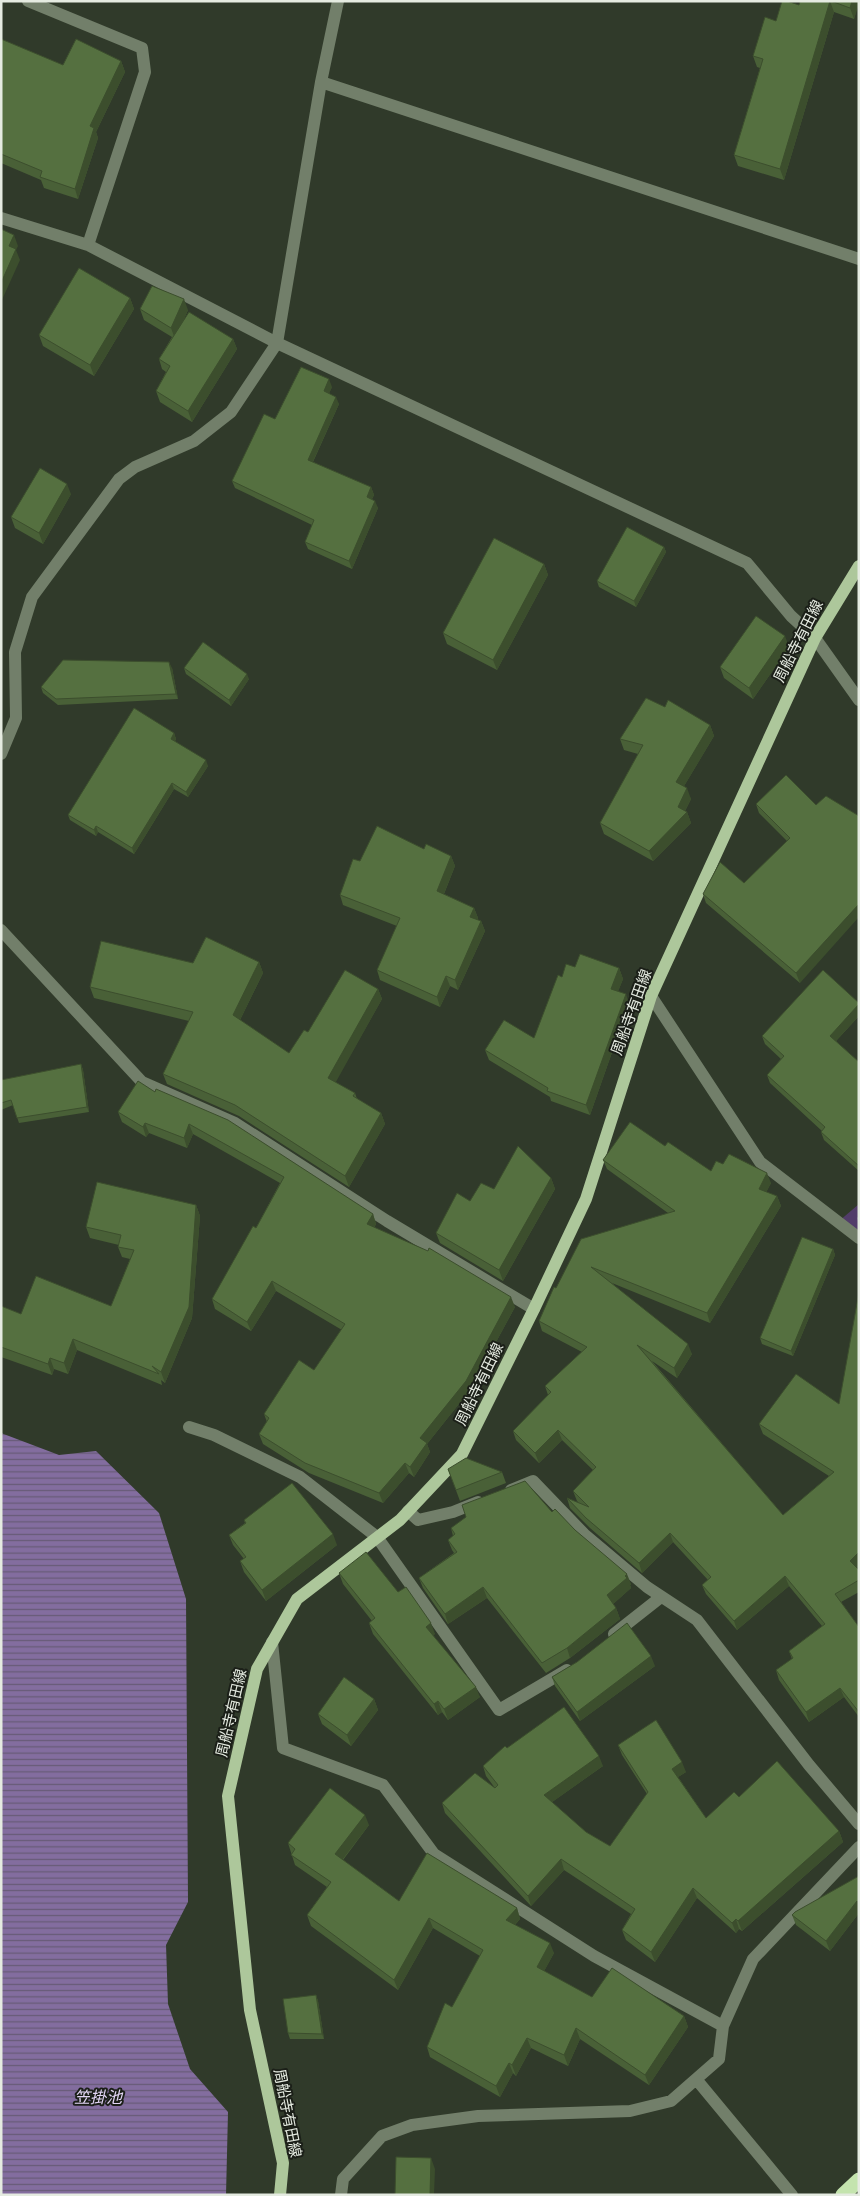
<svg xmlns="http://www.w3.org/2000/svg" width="860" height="2196" font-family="'Titillium Web','Noto Sans JP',sans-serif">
  <defs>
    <pattern id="grass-tufts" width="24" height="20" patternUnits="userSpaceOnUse" patternTransform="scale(1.25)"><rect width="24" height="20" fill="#513c69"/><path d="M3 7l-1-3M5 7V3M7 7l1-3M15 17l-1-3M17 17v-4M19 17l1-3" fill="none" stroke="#6a587e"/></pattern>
    <pattern id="water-rules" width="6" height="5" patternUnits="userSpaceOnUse" patternTransform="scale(1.25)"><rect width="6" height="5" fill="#836d9f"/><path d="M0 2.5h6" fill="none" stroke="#675b76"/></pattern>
  </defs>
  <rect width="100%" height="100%" fill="#303a2a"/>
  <path fill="url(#grass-tufts)" d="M 859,1204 L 859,1238 L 838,1222 Z"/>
  <path fill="url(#water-rules)" d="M 1,1433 L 59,1455 L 96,1451 L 159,1513 L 186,1599 L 188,1902 L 166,1945 L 168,2004 L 190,2069 L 228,2112 L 226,2195 L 1,2195 Z"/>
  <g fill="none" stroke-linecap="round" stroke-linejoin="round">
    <path stroke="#727f6a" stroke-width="12" d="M 28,1 L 142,48 L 145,72 L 88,245
      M 321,82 L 859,259
      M 1,218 L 88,245 L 277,343 L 747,563 L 791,616 L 815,638 L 859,700
      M 1,754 L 16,718 L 15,652 L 32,597 L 119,479 L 135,467 L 194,441 L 231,412 L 277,343 L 321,82 L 338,1
      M 1,930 L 142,1082 L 235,1123 L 387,1221 L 534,1309
      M 651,996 L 760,1162 L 859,1238
      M 189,1427 L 214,1435 L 300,1477 L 377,1537 L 499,1710 L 567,1670
      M 511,1490 L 533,1481 L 584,1534 L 647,1587 L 697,1620 L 809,1765 L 859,1824
      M 408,1511 L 418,1520 L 453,1512 L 478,1502
      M 614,1634 L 661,1597
      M 272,1642 L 283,1748 L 383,1785 L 434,1854 L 594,1956 L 723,2026
      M 696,2079 L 792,2195
      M 341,2195 L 343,2179 L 382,2136 L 412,2125 L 478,2116 L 630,2111 L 671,2101 L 719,2059 L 723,2026 L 753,1959 L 859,1847"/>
    <path stroke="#adc79b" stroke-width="12" d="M 280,2195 L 283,2163 L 250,2010 L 228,1796 L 257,1669 L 297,1599 L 400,1520 L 462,1454 L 534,1309 L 586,1199 L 651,996 L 815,638 L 859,566"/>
    <path stroke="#c4e4ae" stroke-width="15" d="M 843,2195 L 859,2180"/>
  </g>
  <path fill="#496037" d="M 800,1 L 859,1 L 854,19 L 834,12 L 784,180 L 738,166 L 734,155 L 760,68 L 757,67 L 753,56 L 776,21 L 799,5 Z
    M 1,39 L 63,65 L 121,61 L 125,72 L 96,132 L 98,138 L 78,199 L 44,188 L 41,180 L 1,163 Z
    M 130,298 L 134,309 L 94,376 L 43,346 L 39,335 Z
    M 140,309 L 188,310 L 184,319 L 233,339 L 237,349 L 192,422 L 160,402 L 156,391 L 166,372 L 162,369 L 159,359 L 172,337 L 144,320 Z
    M 332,387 L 329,393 L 339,404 L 313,462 L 371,487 L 374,495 L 372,499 L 378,508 L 352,569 L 308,549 L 305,542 L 312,525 L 235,488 L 232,481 L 275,419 Z
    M 71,494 L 43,544 L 15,528 L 11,517 Z
    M 664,547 L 666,552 L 636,607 L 599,587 L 597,581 Z
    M 544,564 L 548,575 L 497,670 L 447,644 L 443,633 Z
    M 789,647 L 753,699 L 724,678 L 720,667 Z
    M 172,668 L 178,699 L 58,705 L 43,693 L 41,687 Z
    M 184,668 L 249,679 L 231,706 L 186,674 Z
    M 665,707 L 710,725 L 714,736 L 684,786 L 691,799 L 685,811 L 687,812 L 691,823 L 653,861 L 604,834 L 600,823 L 638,754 L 624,750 L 620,739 Z
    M 174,733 L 176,739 L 175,741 L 208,766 L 188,797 L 174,789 L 134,854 L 98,832 L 96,836 L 70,820 L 68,815 Z
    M 786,775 L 800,983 L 706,903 L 703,894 L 744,883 L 787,841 L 759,813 L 756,804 Z
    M 424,849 L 451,856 L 455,866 L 444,894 L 474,908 L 478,918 L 477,920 L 481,921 L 485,931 L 458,990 L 450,986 L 440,1007 L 380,980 L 377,970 L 397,926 L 343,905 L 340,895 L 360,861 Z
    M 259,962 L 263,973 L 240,1020 L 289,1053 L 308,1032 L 378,989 L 382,999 L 335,1082 L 355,1093 L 357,1099 L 381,1113 L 385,1124 L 349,1187 L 239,1116 L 167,1084 L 163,1074 L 189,1021 L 94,998 L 90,987 L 193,963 Z
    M 575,967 L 619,968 L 623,979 L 618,991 L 629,1004 L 590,1115 L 551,1101 L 550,1097 L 489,1060 L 485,1050 L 534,1038 L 562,977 Z
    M 859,1003 L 859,1016 L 836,1041 L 859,1062 L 859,1171 L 824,1140 L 821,1132 L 822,1131 L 770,1083 L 767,1075 L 781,1059 L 765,1044 L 762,1036 Z
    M 81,1064 L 83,1070 L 89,1112 L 19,1123 L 13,1105 L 1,1110 L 1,1080 Z
    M 155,1092 L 373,1214 L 376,1224 L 374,1228 L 515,1307 L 470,1390 L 427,1444 L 430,1452 L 414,1477 L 409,1473 L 383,1503 L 309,1473 L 263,1444 L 259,1434 L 267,1422 L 264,1414 L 314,1370 L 342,1330 L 276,1291 L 251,1331 L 215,1309 L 212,1299 L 256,1228 L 280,1183 L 193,1134 L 187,1148 L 149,1133 L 146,1137 L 122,1122 L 118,1112 Z
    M 665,1146 L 711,1171 L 723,1164 L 771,1183 L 766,1192 L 777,1196 L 781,1206 L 710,1323 L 612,1283 L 692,1354 L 677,1378 L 652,1361 L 783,1515 L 829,1476 L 763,1434 L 759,1424 L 839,1404 L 859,1565 L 857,1568 L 859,1570 L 859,1592 L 841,1602 L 859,1627 L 859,1717 L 844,1697 L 809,1722 L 779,1680 L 776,1670 L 792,1659 L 789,1651 L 822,1626 L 789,1586 L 737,1630 L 706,1594 L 702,1585 L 708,1580 L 673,1542 L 642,1573 L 590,1528 L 570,1508 L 567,1498 L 579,1503 L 577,1501 L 573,1491 L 593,1470 L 562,1440 L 539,1463 L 516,1440 L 513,1431 L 548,1395 L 545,1386 L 582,1352 L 542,1331 L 539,1321 L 556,1288 L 668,1213 L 607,1169 L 603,1160 Z
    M 551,1178 L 555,1189 L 503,1281 L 440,1243 L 436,1233 L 470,1201 L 494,1189 Z
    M 196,1205 L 200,1216 L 192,1318 L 165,1383 L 161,1380 L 162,1385 L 77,1350 L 68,1374 L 54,1369 L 52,1375 L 1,1357 L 1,1306 L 21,1314 L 111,1306 L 130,1259 L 122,1257 L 118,1247 L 119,1245 L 90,1238 L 86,1227 Z
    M 833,1249 L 835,1255 L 793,1356 L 762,1344 L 760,1338 Z
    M 448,1469 L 502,1472 L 506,1483 L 460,1501 Z
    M 552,1512 L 575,1530 L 631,1584 L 630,1585 L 631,1588 L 613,1604 L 616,1608 L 620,1619 L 570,1658 L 546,1673 L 487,1598 L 448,1624 L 423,1588 L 419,1578 L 454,1553 L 452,1550 L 448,1540 L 453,1536 L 451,1528 Z
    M 244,1520 L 337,1545 L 266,1601 L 244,1572 L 240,1561 L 244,1559 L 233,1545 L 229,1535 L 245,1523 Z
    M 339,1573 L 398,1592 L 435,1634 L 433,1635 L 480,1697 L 448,1720 L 442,1712 L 438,1715 L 373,1634 L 369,1623 L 372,1621 L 343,1584 Z
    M 577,1662 L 655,1666 L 580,1721 L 555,1686 L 552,1677 Z
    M 374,1699 L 378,1710 L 351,1746 L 322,1724 L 318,1714 Z
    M 618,1745 L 686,1772 L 678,1777 L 706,1818 L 739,1797 L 839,1831 L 843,1842 L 742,1931 L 739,1929 L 736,1933 L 697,1898 L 655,1962 L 626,1940 L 622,1930 L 631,1914 L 564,1870 L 531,1906 L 445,1813 L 442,1803 L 495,1788 L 486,1776 L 483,1766 L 507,1748 L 603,1766 L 552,1802 L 586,1832 L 610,1846 L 647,1794 L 622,1755 Z
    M 369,1825 L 343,1860 L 399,1901 L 517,1908 L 520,1919 L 515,1925 L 554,1953 L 544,1971 L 592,1997 L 684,2016 L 688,2027 L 649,2085 L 580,2039 L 568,2066 L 531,2048 L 516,2076 L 513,2073 L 500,2097 L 430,2057 L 427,2047 L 452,2007 L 480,1956 L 433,1928 L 398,1990 L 311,1926 L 307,1915 L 327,1887 L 295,1865 L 288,1843 Z
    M 859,1876 L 859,1913 L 830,1951 L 796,1925 L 792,1915 Z
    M 316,1995 L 318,2001 L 324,2039 L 290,2039 L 288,2033 Z"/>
  <path fill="#3c4e2d" d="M 830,1 L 834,12 L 784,180 L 780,169 Z
    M 852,1 L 859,1 L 859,4 L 854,19 L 850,8 Z
    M 121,61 L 125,72 L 96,132 L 98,138 L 78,199 L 75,189 L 90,126 Z
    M 14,235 L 18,246 L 16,250 L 20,260 L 1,302 L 1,283 L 9,246 Z
    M 130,298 L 134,309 L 94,376 L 90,365 Z
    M 184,299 L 188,310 L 175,339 L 171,328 Z
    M 233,339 L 237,349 L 192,422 L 188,411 Z
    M 329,379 L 332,387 L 327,398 L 324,391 Z
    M 336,397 L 339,404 L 310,468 L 308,460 Z
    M 67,484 L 71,494 L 43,544 L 39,533 Z
    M 371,487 L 374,495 L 369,504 L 367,497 Z
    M 375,501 L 378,508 L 352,569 L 349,561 Z
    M 664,547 L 666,552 L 636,607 L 634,601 Z
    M 544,564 L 548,575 L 497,670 L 493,660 Z
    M 785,636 L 789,647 L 753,699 L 749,688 Z
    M 169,662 L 172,668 L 178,699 L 176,694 Z
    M 247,674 L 249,679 L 231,706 L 229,700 Z
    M 710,725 L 714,736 L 680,793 L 676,782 Z
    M 174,733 L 176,739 L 173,744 L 171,739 Z
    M 206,760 L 208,766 L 188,797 L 186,792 Z
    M 172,783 L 174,789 L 134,854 L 132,848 Z
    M 687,788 L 691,799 L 682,817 L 687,812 L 691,823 L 653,861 L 649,851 L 678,807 Z
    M 96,826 L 98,832 L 96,836 L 94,830 Z
    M 451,856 L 455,866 L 441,901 L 437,891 Z
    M 859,904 L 859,917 L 800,983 L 796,973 Z
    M 474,908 L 478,918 L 474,927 L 470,917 Z
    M 481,921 L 485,931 L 458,990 L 455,980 Z
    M 259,962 L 263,973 L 237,1026 L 233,1015 Z
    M 619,968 L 623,979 L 615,1000 L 611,989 Z
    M 446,976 L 450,986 L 440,1007 L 437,997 Z
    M 378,989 L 382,999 L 332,1089 L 328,1078 Z
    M 626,994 L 629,1004 L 590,1115 L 586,1105 Z
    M 859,1004 L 859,1016 L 833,1044 L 830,1036 Z
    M 81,1064 L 83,1070 L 89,1112 L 87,1107 Z
    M 381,1113 L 385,1124 L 349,1187 L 345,1176 Z
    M 145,1123 L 149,1133 L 146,1137 L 143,1127 Z
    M 189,1124 L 193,1134 L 187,1148 L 184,1138 Z
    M 767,1173 L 771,1183 L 763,1199 L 759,1189 Z
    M 551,1178 L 555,1189 L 503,1281 L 499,1270 Z
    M 777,1196 L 781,1206 L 710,1323 L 707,1313 Z
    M 196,1205 L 200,1216 L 192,1318 L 165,1383 L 161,1372 Z
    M 373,1214 L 376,1224 L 370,1234 L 367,1224 Z
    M 833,1249 L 835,1255 L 793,1356 L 791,1351 Z
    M 272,1281 L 276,1291 L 251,1331 L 247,1322 Z
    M 511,1297 L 515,1307 L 470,1390 L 427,1444 L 430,1452 L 414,1477 L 410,1467 L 420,1438 Z
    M 73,1339 L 77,1350 L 68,1374 L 64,1363 Z
    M 688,1344 L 692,1354 L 677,1378 L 674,1368 Z
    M 50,1358 L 54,1369 L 52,1375 L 48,1364 Z
    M 558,1430 L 562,1440 L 539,1463 L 535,1453 Z
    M 405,1463 L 409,1473 L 383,1503 L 379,1493 Z
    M 670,1533 L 673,1542 L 642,1573 L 639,1563 Z
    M 333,1534 L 337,1545 L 266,1601 L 262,1590 Z
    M 859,1552 L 859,1565 L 854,1570 L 850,1561 Z
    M 627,1574 L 631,1584 L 630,1585 L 631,1588 L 611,1606 L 607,1595 Z
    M 785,1576 L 789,1586 L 737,1630 L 734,1621 Z
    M 483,1587 L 487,1598 L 448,1624 L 445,1614 Z
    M 616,1608 L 620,1619 L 570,1658 L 567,1648 Z
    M 431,1623 L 435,1634 L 429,1638 L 426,1627 Z
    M 651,1656 L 655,1666 L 580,1721 L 577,1712 Z
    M 476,1687 L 480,1697 L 448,1720 L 444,1709 Z
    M 840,1688 L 844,1697 L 809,1722 L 806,1712 Z
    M 374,1699 L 378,1710 L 351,1746 L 347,1735 Z
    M 438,1701 L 442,1712 L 438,1715 L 434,1704 Z
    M 599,1756 L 603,1766 L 548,1805 L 544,1795 Z
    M 682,1762 L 686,1772 L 675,1779 L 672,1769 Z
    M 365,1815 L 369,1825 L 339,1864 L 335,1854 Z
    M 839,1831 L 843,1842 L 742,1931 L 738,1921 Z
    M 561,1859 L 564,1870 L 531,1906 L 528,1896 Z
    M 693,1888 L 697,1898 L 655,1962 L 651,1952 Z
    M 857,1901 L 859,1906 L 859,1913 L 830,1951 L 826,1941 Z
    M 517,1908 L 520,1919 L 510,1930 L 506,1920 Z
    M 429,1918 L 433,1928 L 398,1990 L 394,1980 Z
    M 736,1919 L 739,1929 L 736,1933 L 732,1923 Z
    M 550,1943 L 554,1953 L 541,1977 L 537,1967 Z
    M 316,1995 L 318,2001 L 324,2039 L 322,2034 Z
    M 684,2016 L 688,2027 L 649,2085 L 645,2075 Z
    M 576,2028 L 580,2039 L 568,2066 L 564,2055 Z
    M 527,2038 L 531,2048 L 516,2076 L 512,2065 Z
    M 509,2063 L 513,2073 L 500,2097 L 496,2086 Z
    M 431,2158 L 435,2169 L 434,2195 L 430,2195 Z"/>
  <path fill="#557040" stroke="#3c4e2d" d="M 782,1 L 787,1 L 799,5 L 800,1 L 830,1 L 780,169 L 734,155 L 763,59 L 753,56 L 765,17 L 776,21 Z
    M 831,1 L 852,1 L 850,8 Z
    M 1,39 L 63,65 L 76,39 L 121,61 L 90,126 L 94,128 L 75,189 L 40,177 L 42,171 L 1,154 Z
    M 1,229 L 14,235 L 9,246 L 16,249 L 1,283 Z
    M 79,268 L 130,298 L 90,365 L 39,335 Z
    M 152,286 L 184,299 L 171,328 L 140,309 Z
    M 189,312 L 233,339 L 188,411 L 156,391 L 170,366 L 159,359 Z
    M 301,367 L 329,379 L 324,391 L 336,397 L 308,460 L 371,487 L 367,497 L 375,501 L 349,561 L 305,542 L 314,520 L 232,481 L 264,414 L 275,419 Z
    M 40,468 L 67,484 L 39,533 L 11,517 Z
    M 627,527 L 664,547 L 634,601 L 597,581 Z
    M 494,538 L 544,564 L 493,660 L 443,633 Z
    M 756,616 L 785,636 L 749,688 L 720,667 Z
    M 203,642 L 247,674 L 229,700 L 184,668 Z
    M 63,660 L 169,662 L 176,694 L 56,699 L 41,687 Z
    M 646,698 L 665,707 L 668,700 L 710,725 L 676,782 L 687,788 L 678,807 L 687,812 L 649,851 L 600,823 L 643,745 L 620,739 Z
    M 134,708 L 174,733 L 171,739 L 206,760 L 186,792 L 172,783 L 132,848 L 96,826 L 94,830 L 68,815 Z
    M 786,775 L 816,805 L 826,796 L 859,816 L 859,904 L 796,973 L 703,894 L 720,862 L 744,883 L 790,838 L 756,804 Z
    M 377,826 L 424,849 L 426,844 L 451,856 L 437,891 L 474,908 L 470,917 L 481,921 L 455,980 L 446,976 L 437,997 L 377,970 L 400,918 L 340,895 L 353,859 L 360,861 Z
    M 206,937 L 259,962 L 233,1015 L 289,1053 L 304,1030 L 308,1032 L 345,970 L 378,989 L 328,1078 L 355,1093 L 353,1096 L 381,1113 L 345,1176 L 235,1105 L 163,1074 L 193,1012 L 90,987 L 101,941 L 193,963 Z
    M 580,954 L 619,968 L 611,989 L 626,994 L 586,1105 L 547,1091 L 548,1088 L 485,1050 L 504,1020 L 534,1038 L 558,975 L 562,977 L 566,964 L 575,967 Z
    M 823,970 L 859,1003 L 859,1004 L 830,1036 L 859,1062 L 859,1166 L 821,1132 L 825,1127 L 767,1075 L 784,1056 L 762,1036 Z
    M 81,1064 L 87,1107 L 17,1118 L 11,1100 L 1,1103 L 1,1080 Z
    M 138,1081 L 155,1092 L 156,1089 L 228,1120 L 373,1214 L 367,1224 L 428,1251 L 429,1248 L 511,1297 L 466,1381 L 420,1438 L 427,1443 L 410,1467 L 405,1463 L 379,1493 L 305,1463 L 259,1434 L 269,1418 L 264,1414 L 299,1360 L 314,1370 L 345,1324 L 272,1281 L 247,1322 L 212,1299 L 253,1226 L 256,1228 L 284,1177 L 189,1124 L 184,1138 L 145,1123 L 143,1127 L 118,1112 Z
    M 630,1122 L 665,1146 L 668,1142 L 711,1171 L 716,1161 L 723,1164 L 729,1154 L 767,1173 L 759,1189 L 777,1196 L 707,1313 L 591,1267 L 688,1344 L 674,1368 L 637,1345 L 783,1515 L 834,1472 L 759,1424 L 796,1374 L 839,1404 L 859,1292 L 859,1552 L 850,1561 L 859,1570 L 859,1580 L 835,1594 L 859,1627 L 859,1712 L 840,1688 L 806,1712 L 776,1670 L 793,1658 L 789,1651 L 825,1624 L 785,1576 L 734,1621 L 702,1585 L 711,1577 L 670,1533 L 639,1563 L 586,1518 L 567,1498 L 589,1507 L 573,1491 L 596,1467 L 558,1430 L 535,1453 L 513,1431 L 551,1392 L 545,1386 L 587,1347 L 539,1321 L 554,1287 L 556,1288 L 581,1239 L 675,1211 L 603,1160 Z
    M 518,1146 L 551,1178 L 499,1270 L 436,1233 L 457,1193 L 470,1201 L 481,1183 L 494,1189 Z
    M 97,1182 L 196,1205 L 189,1307 L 161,1372 L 152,1366 L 159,1374 L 73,1339 L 64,1363 L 50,1358 L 48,1364 L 1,1347 L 1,1306 L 21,1314 L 36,1276 L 111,1306 L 134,1250 L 118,1247 L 121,1235 L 86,1227 Z
    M 802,1237 L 833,1249 L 791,1351 L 760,1338 Z
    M 466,1458 L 502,1472 L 456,1490 L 448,1469 Z
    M 525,1481 L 552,1512 L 555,1509 L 575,1530 L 627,1574 L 625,1576 L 627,1578 L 607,1595 L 616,1608 L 567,1648 L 542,1663 L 483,1587 L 445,1614 L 419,1578 L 457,1552 L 448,1540 L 455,1534 L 451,1528 L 466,1517 L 462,1505 Z
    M 292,1483 L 333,1534 L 262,1590 L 240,1561 L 246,1557 L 229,1535 L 246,1523 L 244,1520 Z
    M 366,1552 L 398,1592 L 406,1587 L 431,1623 L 426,1627 L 476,1687 L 444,1709 L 438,1701 L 434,1704 L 369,1623 L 375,1618 L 339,1573 Z
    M 627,1623 L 651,1656 L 577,1712 L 552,1677 L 577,1662 Z
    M 344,1677 L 374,1699 L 347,1735 L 318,1714 Z
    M 564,1707 L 599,1756 L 544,1795 L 586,1832 L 610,1846 L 648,1792 L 618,1745 L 656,1720 L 682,1762 L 672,1769 L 706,1818 L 734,1792 L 739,1797 L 777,1761 L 839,1831 L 738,1921 L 736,1919 L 732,1923 L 693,1888 L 651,1952 L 622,1930 L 635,1909 L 561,1859 L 528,1896 L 442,1803 L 475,1773 L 495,1788 L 498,1785 L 483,1766 L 505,1746 L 507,1748 Z
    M 330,1788 L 365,1815 L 335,1854 L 399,1901 L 427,1853 L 517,1908 L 506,1920 L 550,1943 L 537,1967 L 592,1997 L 612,1968 L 684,2016 L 645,2075 L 576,2028 L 564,2055 L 527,2038 L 512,2065 L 509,2063 L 496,2086 L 427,2047 L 445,2003 L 452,2007 L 483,1950 L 429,1918 L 394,1980 L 307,1915 L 331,1882 L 291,1855 L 295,1849 L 288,1843 Z
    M 859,1876 L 859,1904 L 857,1901 L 826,1941 L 792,1915 L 795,1912 Z
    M 316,1995 L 322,2034 L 288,2033 L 283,1999 Z
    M 396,2157 L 431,2158 L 430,2195 L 395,2195 Z"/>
  <g text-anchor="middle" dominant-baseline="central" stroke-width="4" stroke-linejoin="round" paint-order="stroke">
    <g font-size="15" fill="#e5ebe1" stroke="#1b1f18">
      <text transform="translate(798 641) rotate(-63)">周船寺有田線</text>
      <text transform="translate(631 1012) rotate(-70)">周船寺有田線</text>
      <text transform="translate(479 1384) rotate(-64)">周船寺有田線</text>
      <text transform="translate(231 1713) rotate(-77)">周船寺有田線</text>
      <text transform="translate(288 2113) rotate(79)">周船寺有田線</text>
    </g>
    <g font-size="16" font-style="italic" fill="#e3d6f5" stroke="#1b1f18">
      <text x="98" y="2097">笠掛池</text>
    </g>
  </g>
  <rect width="860" height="2196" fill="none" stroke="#e5ebe1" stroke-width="5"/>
</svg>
